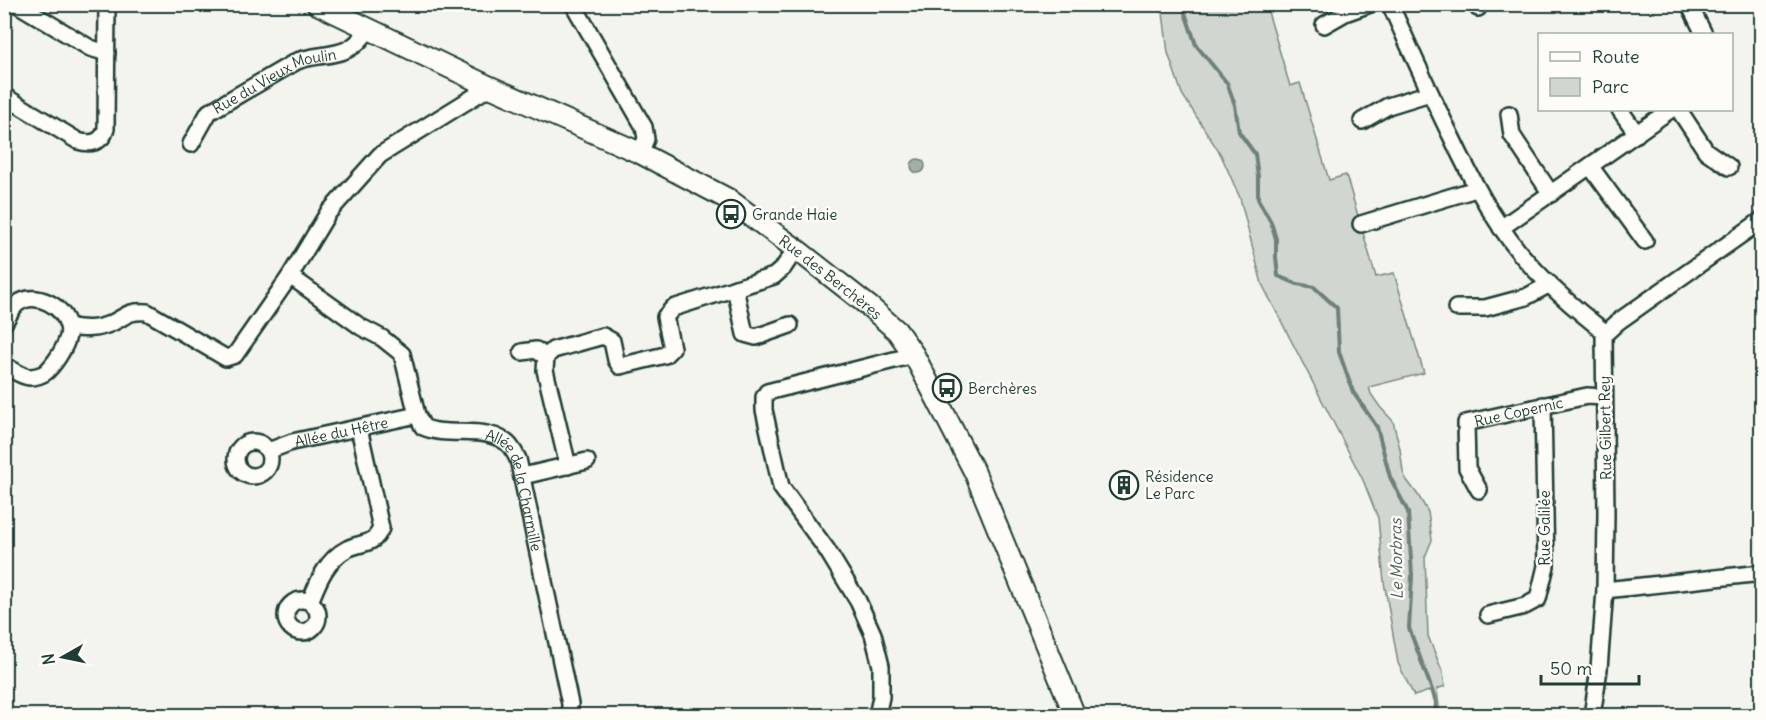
<svg xmlns="http://www.w3.org/2000/svg" width="1766" height="720" font-family="Delius,sans-serif">
  <rect width="100%" height="100%" fill="#f4f4ef"/>
  <filter id="ink" filterUnits="userSpaceOnUse"><feTurbulence type="fractalNoise" baseFrequency=".0167" numOctaves="2"/><feDisplacementMap in="SourceGraphic" scale="12" xChannelSelector="R" yChannelSelector="G"/><feConvolveMatrix kernelMatrix="1 2 1 2 8 2 1 2 1" color-interpolation-filters="sRGB"/></filter>
  <g filter="url(#ink)">
    <path fill="#d1d6d1" stroke="#788a82" stroke-width="1.5" d="M 1162,5 L 1266,5 L 1290,86 L 1300,83 L 1329,180 L 1346,175 L 1376,277 L 1394,273 L 1424,373 L 1369,387 L 1371,394 L 1380,407 L 1393,421 L 1400,449 L 1403,472 L 1406,479 L 1418,495 L 1428,512 L 1432,540 L 1425,557 L 1428,636 L 1443,673 L 1445,686 L 1437,689 L 1440,715 L 1435,715 L 1435,702 L 1432,690 L 1414,696 L 1398,663 L 1384,582 L 1378,518 L 1363,480 L 1262,284 L 1240,198 L 1221,155 L 1182,94 L 1168,53 Z"/>
    <path fill="#a3aea7" stroke="#6e8179" stroke-width="1.5" d="M911 166a7 7 0 1 1 14 0a7 7 0 1 1-14 0Z"/>
    <g fill="none" stroke-linecap="round" stroke-linejoin="round">
      <path stroke="#6e8179" stroke-width="4" d="M 1182,4 L 1196,45 L 1227,83 L 1235,105 L 1239,132 L 1255,154 L 1258,177 L 1258,199 L 1271,222 L 1276,239 L 1276,257 L 1278,276 L 1297,284 L 1314,287 L 1337,308 L 1339,352 L 1353,392 L 1377,427 L 1390,477 L 1408,512 L 1412,576 L 1409,628 L 1432,690 L 1436,702 L 1435,716"/>
      <g stroke="#1f3d34" stroke-width="20">
        <g id="minor">
          <path d="M 17,4 L 90,48 L 107,53"/>
          <path d="M 573,4 L 644,127 L 646,139 L 640,153"/>
          <path d="M 1390,4 C 1410,49 1430,94 1452,138 C 1471,178 1491,217 1519,252 C 1544,282 1575,309 1606,333"/>
          <path d="M 1476,4 L 1478,8"/>
          <path d="M 1689,4 L 1704,34"/>
          <path d="M 1324,25 L 1345,13 L 1370,4"/>
          <path d="M 4,96 L 78,141 C 90,145 102,143 106,129 L 107,4"/>
          <path d="M 1620,110 L 1637,134"/>
          <path d="M 1679,110 L 1706,151 L 1729,167"/>
          <path d="M 1509,114 L 1512,135 L 1551,194"/>
          <path d="M 1362,121 L 1388,106 L 1430,93"/>
          <path id="s1" d="M 191,144 L 209,112 L 297,61 C 324,51 350,61 368,29"/>
          <path d="M 1590,166 L 1645,241"/>
          <path d="M 1361,224 L 1476,189"/>
          <path d="M 1501,228 L 1670,110"/>
          <path id="s2" d="M 290,276 L 361,327 L 382,338 L 402,354 L 417,415 L 423,427 C 449,439 489,423 510,446 C 513,450 516,455 518,459 L 570,704 L 570,716"/>
          <path d="M 735,288 L 745,334 L 756,337 L 790,325"/>
          <path d="M 1456,308 L 1485,308 L 1526,297 L 1550,284"/>
          <path d="M 4,323 C 8,317 12,308 17,304 C 35,290 64,306 68,326 C 72,339 56,362 47,371 C 43,375 35,377 30,377 C 22,377 12,369 4,365"/>
          <path d="M 69,327 C 84,329 97,330 112,323 C 128,315 127,311 147,312 L 226,358 L 235,355 L 290,276 L 328,213 L 380,155 L 485,90 L 488,86"/>
          <path d="M 522,352 L 536,350 L 546,357"/>
          <circle cx="253" cy="459" r="17"/>
          <path id="s3" d="M 268,451 L 292,442 L 417,415"/>
          <path d="M 568,466 L 545,370 L 546,357 L 553,350 L 603,336 L 612,341 L 616,360 L 620,366 L 665,355 L 672,348 L 665,317 L 673,308 L 774,276 L 783,268 L 796,249"/>
          <path d="M 523,476 L 587,461"/>
          <path id="s4" d="M 1479,490 L 1467,468 L 1466,423 L 1587,396 L 1604,397"/>
          <path d="M 1605,590 L 1762,573"/>
          <circle cx="302" cy="616" r="16"/>
          <path d="M 310,602 C 318,582 326,560 347,549 C 362,541 373,547 381,528 L 359,428"/>
          <path d="M 1488,615 L 1525,606 L 1538,599 L 1546,566 L 1543,405"/>
          <path d="M 877,716 L 881,697 L 881,666 L 873,634 L 858,601 L 827,550 L 781,487 L 764,410 L 764,397 L 767,392 L 914,355"/>
          <path d="M 1592,716 L 1599,669 L 1605,590 L 1606,513 L 1604,337 L 1606,333 L 1619,321 L 1762,220"/>
        </g>
      </g>
      <g stroke="#1f3d34" stroke-width="24">
        <g id="tertiary">
          <path id="s5" d="M 317,4 L 488,86 L 640,153 L 728,199 L 796,249 L 870,307 L 897,331 L 914,355 L 975,473 L 1075,716"/>
        </g>
      </g>
      <use href="#minor" stroke="#fdfcf7" stroke-width="15"/>
      <use href="#tertiary" stroke="#fdfcf7" stroke-width="20"/>
    </g>
  </g>
  <defs>
    <g id="bus-ring" transform="scale(1.5)"><circle r="9.5" fill="#fdfcf7" stroke="#1f3d34" stroke-width="1.5"/><path d="M-5-6H5V4H4V6H2V4H-2V6H-4V4H-5ZM-3.5-4V0h7V-4ZM-3.5 1.2v1.5H-2V1.2ZM2 1.2v1.5H3.5V1.2Z" fill="#1f3d34"/></g>
    <g id="building-ring" transform="scale(1.5)"><circle r="9.5" fill="#fdfcf7" stroke="#1f3d34" stroke-width="1.5"/><path d="M-4-6H4V6H1V3H-1V6H-4ZM-2.5-4.3h1.7v1.8h-1.7ZM.8-4.3h1.7v1.8H.8ZM-2.5-1h1.7V.8h-1.7ZM.8-1h1.7V.8H.8Z" fill="#1f3d34"/></g>
  </defs>
  <g fill-rule="evenodd">
    <use href="#bus-ring" x="731" y="214"/>
    <use href="#bus-ring" x="947" y="388"/>
    <use href="#building-ring" x="1124" y="485"/>
  </g>
  <g text-anchor="middle" dominant-baseline="central" stroke-width="5" stroke-linejoin="round" paint-order="stroke">
    <g font-size="15" fill="#1f3d34" stroke="#fdfcf7">
      <text stroke="none"><textPath href="#s1" startOffset="110">Rue du Vieux Moulin</textPath></text>
      <text stroke="none"><textPath href="#s5" startOffset="584">Rue des Berchères</textPath></text>
      <text stroke="none"><textPath href="#s4" startOffset="124">Rue Copernic</textPath></text>
      <text transform="translate(1605 428) rotate(-91)">Rue Gilbert Rey</text>
      <text stroke="none"><textPath href="#s3" startOffset="76">Allée du Hêtre</textPath></text>
      <text stroke="none"><textPath href="#s2" startOffset="345">Allée de la Charmille</textPath></text>
      <text transform="translate(1544 528) rotate(-90)">Rue Galilée</text>
    </g>
    <g font-size="15" fill="#1f3d34" stroke="#fdfcf7" text-anchor="start">
      <text x="752" y="214">Grande Haie</text>
      <text x="968" y="388">Berchères</text>
      <text x="1145" y="476">Résidence<tspan x="1145" dy="17">Le Parc</tspan></text>
    </g>
    <g font-size="16" font-style="italic" fill="#475f56" stroke="#fdfcf7">
      <text transform="translate(1396 559) rotate(-91)">Le Morbras</text>
    </g>
  </g>
  <rect width="1766" height="720" fill="none" stroke="#fdfcf7" stroke-width="24"/>
  <rect x="12" y="12" width="1742" height="696" fill="none" stroke="#1f3d34" stroke-width="2" filter="url(#ink)"/>
  <rect x="1538" y="33" width="195" height="78" fill="#fdfcf7" stroke="#a4b0a9" stroke-width="1.5"/>
  <rect x="1550" y="52" width="30" height="9" fill="#fdfcf7" stroke="#a4b0a9" stroke-width="1.5"/>
  <text x="1592" y="63" font-size="18" fill="#1f3d34">Route</text>
  <rect x="1550" y="78" width="30" height="18" fill="#d1d6d1" stroke="#a4b0a9" stroke-width="1.5"/>
  <text x="1592" y="93" font-size="18" fill="#1f3d34">Parc</text>
  <g transform="translate(63 657) rotate(261)" stroke="#fdfcf7" stroke-width="4.5" paint-order="stroke">
  <path d="M0-4.5L10 22L0 15L-10 22Z" fill="#1f3d34"/>
  <text y="-9" font-size="16" font-weight="bold" text-anchor="middle" fill="#1f3d34">N</text>
  </g>
  <path d="M1541 675v9h98v-9" fill="none" stroke="#1f3d34" stroke-width="3"/>
  <text x="1550" y="675" font-size="18" fill="#1f3d34" stroke="#fdfcf7" stroke-width="4.5" paint-order="stroke">50 m</text>
</svg>
